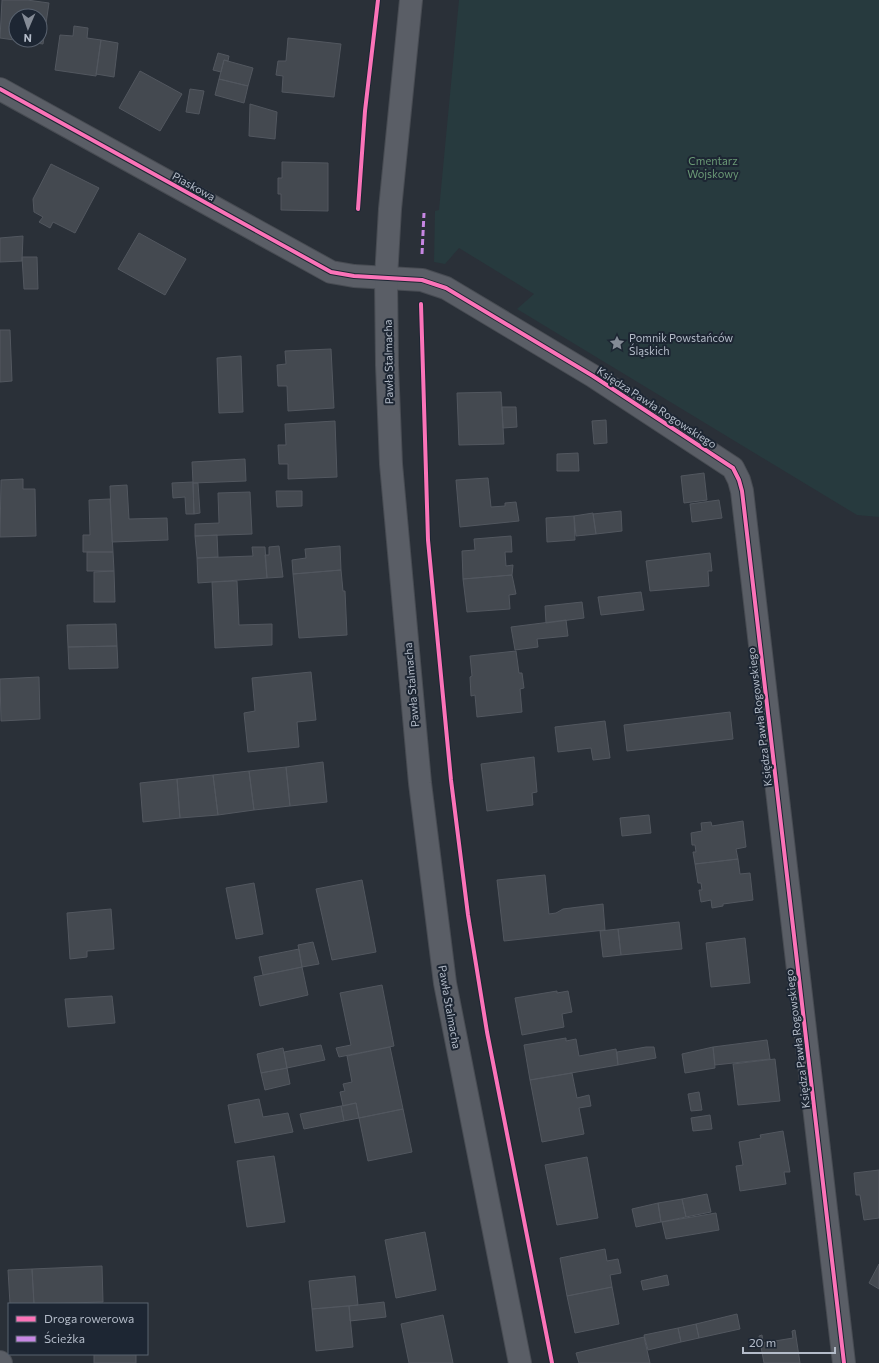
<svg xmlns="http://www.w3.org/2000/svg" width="879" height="1363" font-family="Commissioner,sans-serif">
  <rect width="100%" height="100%" fill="#2a3038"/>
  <path fill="#273a3e" d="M 459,0 L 879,0 L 879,517 L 857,515 L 517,309 L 534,294 L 459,248 L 445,264 L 434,262 L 435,211 L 439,210 Z"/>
  <path fill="#444950" stroke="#52575f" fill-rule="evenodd" d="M 2,0 L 27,0 L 49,3 L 43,44 L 0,38 ZM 16,16 L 40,16 L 40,40 L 16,40 Z
    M 74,26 L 88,28 L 87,38 L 101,40 L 96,76 L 55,70 L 60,35 L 73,36 Z
    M 288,38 L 341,44 L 334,97 L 282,92 L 283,76 L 276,75 L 278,61 L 286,61 Z
    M 101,40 L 118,43 L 114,77 L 96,74 Z
    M 218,53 L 229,56 L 228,61 L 224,60 L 221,72 L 213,70 Z
    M 224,60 L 253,68 L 248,86 L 219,79 Z
    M 140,71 L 182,94 L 160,131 L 119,108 Z
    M 219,79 L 248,86 L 244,103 L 215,95 Z
    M 190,89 L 204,91 L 199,114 L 186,112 Z
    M 250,104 L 277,112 L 275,139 L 249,136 Z
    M 282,162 L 328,163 L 328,211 L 281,210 L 281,194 L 278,194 L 278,178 L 282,178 Z
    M 51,164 L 99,188 L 75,233 L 53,222 L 50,228 L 39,222 L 43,217 L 34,212 L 33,199 Z
    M 139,233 L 186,259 L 165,295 L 118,269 Z
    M 23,236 L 22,261 L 0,262 L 0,238 Z
    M 22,257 L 37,257 L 38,289 L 24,289 Z
    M 0,330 L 10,330 L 12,381 L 0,382 Z
    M 331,349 L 334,408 L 288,411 L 287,386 L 278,386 L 277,365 L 286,364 L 285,351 Z
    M 241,356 L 243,412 L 219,413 L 217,358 Z
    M 501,392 L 504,444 L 459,445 L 457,393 Z
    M 502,407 L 516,407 L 517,427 L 503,428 Z
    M 606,420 L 607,443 L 594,444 L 592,421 Z
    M 335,421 L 337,477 L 288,479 L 288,464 L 279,464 L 278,445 L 286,445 L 285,424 Z
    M 578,453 L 579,471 L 557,471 L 557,454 Z
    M 245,459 L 246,481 L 193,483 L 192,462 Z
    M 704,473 L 707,500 L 684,503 L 681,476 Z
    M 488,478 L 491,507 L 505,506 L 505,503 L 516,502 L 519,521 L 460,527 L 456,480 Z
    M 23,479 L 23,489 L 35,489 L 36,536 L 0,537 L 1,480 Z
    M 193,482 L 194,514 L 186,514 L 185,497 L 173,498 L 172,483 Z
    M 193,483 L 198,483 L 200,513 L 194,514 Z
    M 127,485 L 129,519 L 167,518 L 168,540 L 112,542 L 110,486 Z
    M 276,491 L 302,491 L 302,506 L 277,507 Z
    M 250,492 L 252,534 L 195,536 L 195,524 L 219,523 L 218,493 Z
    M 110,499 L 113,552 L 83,552 L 83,535 L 90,535 L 89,500 Z
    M 719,500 L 722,518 L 692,522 L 690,504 Z
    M 621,511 L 622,531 L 596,534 L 593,514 Z
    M 593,513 L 596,534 L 576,536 L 574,516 Z
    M 574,516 L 575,540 L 547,542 L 546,518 Z
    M 217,535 L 218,557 L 197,558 L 195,536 Z
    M 511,536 L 512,552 L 505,552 L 506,566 L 513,565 L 512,575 L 463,579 L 462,551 L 475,550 L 474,539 Z
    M 279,546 L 283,577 L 267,578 L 265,555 L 269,555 L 269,547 Z
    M 340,546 L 341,570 L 293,574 L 292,560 L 306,558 L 305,549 Z
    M 252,547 L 265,547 L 267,578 L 198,583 L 197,558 L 253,556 Z
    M 87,552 L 113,552 L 114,571 L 87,571 Z
    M 710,553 L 712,571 L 708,571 L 709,586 L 650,591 L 646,561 Z
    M 341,570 L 343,591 L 345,591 L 347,635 L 299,638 L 293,574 Z
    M 114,571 L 115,602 L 94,602 L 94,572 Z
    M 512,575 L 516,594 L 509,595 L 510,609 L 467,612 L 463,579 Z
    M 237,581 L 239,625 L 272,624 L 272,645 L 215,648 L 212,582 Z
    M 641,592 L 644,610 L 601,615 L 598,597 Z
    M 582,602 L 584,618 L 546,623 L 545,606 Z
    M 566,620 L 568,636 L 537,639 L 538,647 L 515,650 L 511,627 Z
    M 116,624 L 117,646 L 68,647 L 67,625 Z
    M 117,646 L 118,668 L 69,669 L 68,647 Z
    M 516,651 L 519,673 L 522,673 L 524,688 L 520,689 L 522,712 L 477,717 L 475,695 L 471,696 L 470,677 L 472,676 L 470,656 Z
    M 311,672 L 316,720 L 297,722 L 299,747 L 248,752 L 244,713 L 255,711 L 252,678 Z
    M 39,677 L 40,719 L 1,721 L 0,679 Z
    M 730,712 L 733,739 L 627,751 L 624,725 Z
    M 605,721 L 610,758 L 593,760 L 591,748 L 558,752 L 555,727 Z
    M 534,757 L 537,792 L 532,793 L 533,805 L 487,811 L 481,764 Z
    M 323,762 L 327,802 L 290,806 L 286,767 Z
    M 286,767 L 290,806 L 254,810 L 249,771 Z
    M 249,771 L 254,810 L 218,815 L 213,775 Z
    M 213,775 L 218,815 L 180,818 L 177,779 Z
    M 177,779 L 180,818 L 143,822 L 140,783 Z
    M 649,815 L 651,833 L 622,836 L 620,818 Z
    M 743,821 L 746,847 L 736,849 L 738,859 L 695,864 L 693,852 L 696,852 L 695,845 L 692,845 L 691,833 L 702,831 L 701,823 L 711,822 L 712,826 Z
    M 738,859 L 740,874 L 750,873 L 753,900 L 723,904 L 723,906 L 712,908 L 711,900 L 701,902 L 699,890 L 702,890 L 701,883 L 698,883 L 695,864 Z
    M 545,875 L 549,914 L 556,913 L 563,909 L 603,904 L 605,930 L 504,941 L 497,880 Z
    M 362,880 L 376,952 L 332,960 L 316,889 Z
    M 254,883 L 263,934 L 236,939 L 226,888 Z
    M 111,909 L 114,949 L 87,951 L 87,957 L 70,959 L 67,913 Z
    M 679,922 L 682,949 L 621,955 L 618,929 Z
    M 618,929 L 621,955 L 603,957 L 600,931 Z
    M 745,938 L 750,983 L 711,987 L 706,943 Z
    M 313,942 L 319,964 L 302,967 L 298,945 Z
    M 299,949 L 302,967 L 263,975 L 259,957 Z
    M 302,967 L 308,995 L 260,1006 L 254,977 Z
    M 382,985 L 394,1046 L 339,1057 L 336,1048 L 351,1045 L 340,993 Z
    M 557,991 L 557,993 L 568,991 L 572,1012 L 562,1014 L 564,1027 L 522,1035 L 515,998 Z
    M 112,996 L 115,1023 L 68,1027 L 65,999 Z
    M 566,1038 L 566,1041 L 576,1039 L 579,1056 L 616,1049 L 618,1065 L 530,1080 L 524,1045 Z
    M 767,1040 L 770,1059 L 715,1065 L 713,1047 Z
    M 321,1045 L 325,1060 L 287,1068 L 284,1052 Z
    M 390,1047 L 403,1109 L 359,1118 L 356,1103 L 343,1106 L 340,1092 L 345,1091 L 343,1084 L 352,1082 L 347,1056 Z
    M 646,1047 L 654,1047 L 656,1058 L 618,1065 L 617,1052 Z
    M 713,1047 L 715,1068 L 685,1073 L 682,1054 Z
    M 283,1048 L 287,1068 L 261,1073 L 257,1054 Z
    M 775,1059 L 780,1101 L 738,1105 L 733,1064 Z
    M 287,1068 L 290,1084 L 265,1090 L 261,1073 Z
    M 572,1073 L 577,1098 L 589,1095 L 591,1106 L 579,1108 L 584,1134 L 542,1142 L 530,1080 Z
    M 699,1092 L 702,1110 L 691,1111 L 688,1094 Z
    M 259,1099 L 263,1117 L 288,1113 L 293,1132 L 235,1143 L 228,1105 Z
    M 356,1103 L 359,1118 L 344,1121 L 341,1106 Z
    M 341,1106 L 344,1121 L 304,1129 L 300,1114 Z
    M 403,1109 L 412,1152 L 368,1161 L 359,1118 Z
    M 710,1115 L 712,1129 L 693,1131 L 691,1118 Z
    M 783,1131 L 790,1172 L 784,1172 L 786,1184 L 740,1191 L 736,1166 L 743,1165 L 739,1142 L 761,1138 L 760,1135 Z
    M 274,1156 L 285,1222 L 247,1227 L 237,1161 Z
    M 587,1157 L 598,1218 L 557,1225 L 545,1165 Z
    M 879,1170 L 879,1218 L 864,1220 L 860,1195 L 856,1195 L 854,1173 Z
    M 707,1194 L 711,1212 L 686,1217 L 682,1199 Z
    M 682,1199 L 686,1217 L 661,1222 L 658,1203 Z
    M 658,1203 L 661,1222 L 636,1227 L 632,1209 Z
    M 716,1213 L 719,1230 L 666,1239 L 662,1222 Z
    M 425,1232 L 436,1290 L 396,1298 L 385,1240 Z
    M 605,1249 L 607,1261 L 618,1259 L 621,1273 L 610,1275 L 612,1287 L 567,1296 L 560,1258 Z
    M 879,1264 L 879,1289 L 869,1283 Z
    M 102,1266 L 103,1302 L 34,1304 L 32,1269 Z
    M 32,1269 L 34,1304 L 10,1304 L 8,1270 Z
    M 667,1275 L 669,1285 L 643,1290 L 641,1281 Z
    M 355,1276 L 358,1305 L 312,1309 L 309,1281 Z
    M 612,1287 L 619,1324 L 575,1333 L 567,1296 Z
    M 384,1302 L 386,1317 L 350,1321 L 349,1306 Z
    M 349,1306 L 353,1347 L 316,1351 L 312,1309 Z
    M 737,1314 L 740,1329 L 699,1338 L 696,1324 Z
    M 443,1315 L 453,1363 L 409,1363 L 401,1324 Z
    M 696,1324 L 699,1338 L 681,1342 L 678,1328 Z
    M 678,1328 L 681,1342 L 648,1350 L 644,1335 Z
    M 795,1330 L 800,1363 L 764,1363 L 759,1336 L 762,1335 L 763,1343 L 793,1338 L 792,1331 Z
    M 644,1337 L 650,1363 L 579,1363 L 576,1353 Z
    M 94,1354 L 136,1354 L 136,1363 L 94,1363 Z"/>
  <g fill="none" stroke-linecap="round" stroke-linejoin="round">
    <g stroke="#484c53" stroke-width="24">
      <path id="minor" d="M 0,89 L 331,272 L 354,276 L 422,280 L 446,288 L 593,376 L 733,468 L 739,480 L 742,491 L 844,1363
        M 0,1362 L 1,1363"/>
    </g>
    <g stroke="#484c53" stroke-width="24">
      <path id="tertiary" d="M 411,0 L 390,209 L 386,278 L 387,365 L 391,464 L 420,783 L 445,983 L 520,1363"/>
    </g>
    <use href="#minor" stroke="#5a5e66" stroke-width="22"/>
    <use href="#tertiary" stroke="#5a5e66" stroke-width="22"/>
    <path stroke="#c787e3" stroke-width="3" stroke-dasharray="6 3" stroke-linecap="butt" d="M 422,254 L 424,213"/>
    <g stroke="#1d2633" stroke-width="6">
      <path id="cycleway" d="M 0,89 L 331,272 L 354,276 L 422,280 L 446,288 L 593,376 L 733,468 L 739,480 L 742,491 L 844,1363
        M 358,209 L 365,111 L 378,0
        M 421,304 L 428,540 L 451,780 L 468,915 L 487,1032 L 552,1363"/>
    </g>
    <use href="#cycleway" stroke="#fb73b8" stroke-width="4"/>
  </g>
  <defs>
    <g id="sight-bare" transform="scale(1.2)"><path d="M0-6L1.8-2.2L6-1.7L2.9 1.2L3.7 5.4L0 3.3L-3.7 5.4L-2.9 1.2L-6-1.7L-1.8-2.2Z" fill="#848b96" stroke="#1d2633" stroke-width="2.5" paint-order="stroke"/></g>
  </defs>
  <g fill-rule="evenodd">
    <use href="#sight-bare" x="617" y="343"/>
  </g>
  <g text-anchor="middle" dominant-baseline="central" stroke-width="4" stroke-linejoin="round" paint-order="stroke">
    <g font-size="11" fill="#6b9a76" stroke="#1d2633">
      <text x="713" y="160">Cmentarz<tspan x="713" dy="13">Wojskowy</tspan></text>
    </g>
    <g font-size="11" fill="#b4bcc9" stroke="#1d2633">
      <text transform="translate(194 186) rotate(29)">Piaskowa</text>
      <text transform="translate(388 362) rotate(-91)">Pawła Stalmacha</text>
      <text transform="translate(657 407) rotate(33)">Księdza Pawła Rogowskiego</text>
      <text transform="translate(411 685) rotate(-95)">Pawła Stalmacha</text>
      <text transform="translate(759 717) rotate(-97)">Księdza Pawła Rogowskiego</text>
      <text transform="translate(450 1007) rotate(80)">Pawła Stalmacha</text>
      <text transform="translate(797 1039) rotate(-97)">Księdza Pawła Rogowskiego</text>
    </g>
    <g font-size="11" fill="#b4bcc9" stroke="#1d2633" text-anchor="start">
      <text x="629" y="337">Pomnik Powstańców<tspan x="629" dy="13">Śląskich</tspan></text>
    </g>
  </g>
  <rect x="8" y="1303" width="140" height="52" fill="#1d2633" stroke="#59626f"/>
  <rect x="16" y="1316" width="20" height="6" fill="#fb73b8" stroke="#59626f"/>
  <text x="44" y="1323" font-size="12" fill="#b4bcc9">Droga rowerowa</text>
  <rect x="16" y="1336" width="20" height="6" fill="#c787e3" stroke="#59626f"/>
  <text x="44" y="1343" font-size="12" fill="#b4bcc9">Ścieżka</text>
  <g transform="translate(28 28) rotate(182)"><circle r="19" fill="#1d2633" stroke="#59626f"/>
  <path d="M0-3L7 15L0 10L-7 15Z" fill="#848b96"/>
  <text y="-6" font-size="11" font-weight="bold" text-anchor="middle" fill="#b4bcc9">N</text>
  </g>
  <path d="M743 1347v6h92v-6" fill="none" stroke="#b4bcc9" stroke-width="2"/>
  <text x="749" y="1347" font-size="12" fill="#b4bcc9" stroke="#1d2633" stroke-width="3" paint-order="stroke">20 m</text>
</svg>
